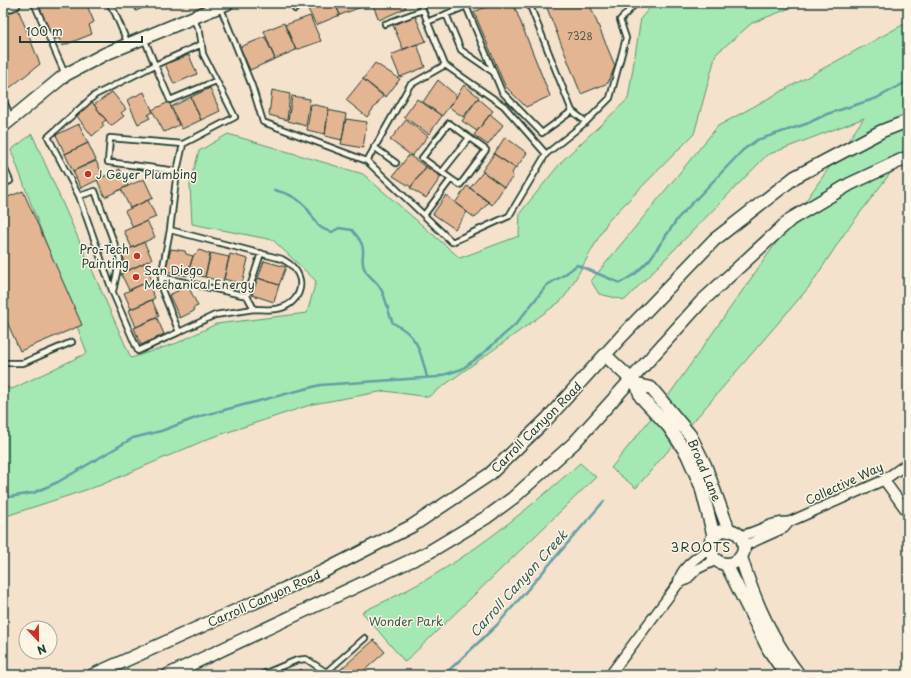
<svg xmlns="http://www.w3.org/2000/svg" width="911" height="678" font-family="'Playpen Sans',sans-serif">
  <rect width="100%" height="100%" fill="#f4e2cc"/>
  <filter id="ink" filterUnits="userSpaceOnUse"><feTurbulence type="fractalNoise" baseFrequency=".025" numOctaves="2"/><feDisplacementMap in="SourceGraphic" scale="8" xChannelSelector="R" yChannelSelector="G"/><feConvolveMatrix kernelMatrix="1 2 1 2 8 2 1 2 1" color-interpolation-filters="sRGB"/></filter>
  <g filter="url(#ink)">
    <path fill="#a4e8b4" stroke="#629274" d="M 654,3 L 803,3 L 752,23 L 716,54 L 694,134 L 608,221 L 568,292 L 561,301 L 428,397 L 385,391 L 313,404 L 210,438 L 101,485 L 3,517 L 3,386 L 12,389 L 87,353 L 11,150 L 32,134 L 131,358 L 177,343 L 216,324 L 307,313 L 316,281 L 273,240 L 192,224 L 190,185 L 199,151 L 228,134 L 363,174 L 460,258 L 519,236 L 520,213 L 563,160 L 628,99 L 641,18 Z
      M 908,22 L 908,150 L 844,234 L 810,286 L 636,488 L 611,468 L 664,402 L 864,118 L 767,155 L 625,300 L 599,294 L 591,281 L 718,126 Z
      M 580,463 L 596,477 L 405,662 L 362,612 C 378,604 395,597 411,588 C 473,555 528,509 580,463 Z"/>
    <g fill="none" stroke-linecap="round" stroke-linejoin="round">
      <path stroke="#639ea5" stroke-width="2.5" d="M 904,93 L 908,87
        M 274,190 C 286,193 295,196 304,205 C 316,217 313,228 332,232 L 339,228 L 352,230 C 357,236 362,241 363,249 C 364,256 360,261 365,270 C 368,276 375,280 379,286 C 387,297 387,311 393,323 C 419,336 420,351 427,377
        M 3,498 L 33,493 L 58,482 L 133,438 L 161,431 L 201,416 L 320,385 L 437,377 L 462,369 L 481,355 L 516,324 L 547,285 L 564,275 L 577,265 L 620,283 L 635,274 L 650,259 L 678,218 L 743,150 L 757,140 L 806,124 L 827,114 L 877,98 L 908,81
        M 444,675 L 497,625 L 604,501"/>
    </g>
    <path fill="#e3b593" stroke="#1f3d34" d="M 38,3 L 86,3 L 94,22 L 89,25 L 92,34 L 62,46 L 59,38 L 53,40 Z
      M 132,3 L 154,3 L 136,11 Z
      M 305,3 L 335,3 L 340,15 L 316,25 Z
      M 335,3 L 359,3 L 361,7 L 340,15 Z
      M 372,3 L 404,3 L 406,8 L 379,20 Z
      M 495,3 L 513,3 L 550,96 L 526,107 L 505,86 L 474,12 Z
      M 545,3 L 589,3 L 615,66 L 608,83 L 581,94 Z
      M 18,9 L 40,64 L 7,90 L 3,80 L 3,15 Z
      M 310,16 L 321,41 L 296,50 L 285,25 Z
      M 415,16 L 426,41 L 403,49 L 393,25 Z
      M 284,23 L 296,50 L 275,59 L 264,31 Z
      M 265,37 L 275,59 L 250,70 L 240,47 Z
      M 417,44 L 425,67 L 400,77 L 391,55 Z
      M 189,55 L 197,74 L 174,84 L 165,64 Z
      M 375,63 L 400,79 L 386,97 L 363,79 Z
      M 363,79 L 383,96 L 367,117 L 346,100 Z
      M 438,80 L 457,96 L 442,116 L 423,102 Z
      M 464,85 L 479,97 L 463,117 L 449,107 Z
      M 210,88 L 220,111 L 201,120 L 191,97 Z
      M 272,90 L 290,94 L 287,120 L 269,115 Z
      M 112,92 L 126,109 L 121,113 L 124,116 L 111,126 L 94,105 Z
      M 144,92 L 153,112 L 148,115 L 150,118 L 138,124 L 127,100 Z
      M 292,96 L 310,99 L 306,126 L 288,121 Z
      M 191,97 L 201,120 L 182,129 L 171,107 Z
      M 478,98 L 493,111 L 477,131 L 462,121 Z
      M 417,99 L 442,116 L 429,134 L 404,117 Z
      M 92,102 L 106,120 L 102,123 L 104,126 L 92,136 L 76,115 Z
      M 169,102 L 179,125 L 164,132 L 152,110 Z
      M 311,104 L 329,108 L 325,134 L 307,130 Z
      M 328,110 L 346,114 L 342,140 L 325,136 Z
      M 490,114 L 503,125 L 488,145 L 474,135 Z
      M 346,119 L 367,122 L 363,148 L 341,144 Z
      M 406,120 L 428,136 L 412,156 L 390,140 Z
      M 79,124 L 88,143 L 65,154 L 56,135 Z
      M 505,137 L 527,153 L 516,168 L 494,154 Z
      M 88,143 L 96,160 L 73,171 L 65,154 Z
      M 494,154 L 515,168 L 512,173 L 513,177 L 504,187 L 482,171 Z
      M 409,155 L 426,167 L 411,187 L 393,176 Z
      M 96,161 L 104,177 L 81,188 L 73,171 Z
      M 426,167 L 441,177 L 426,198 L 410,188 Z
      M 120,169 L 128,186 L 105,197 L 97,180 Z
      M 483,172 L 504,187 L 492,205 L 470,188 Z
      M 144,179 L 153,198 L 130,208 L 121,189 Z
      M 467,186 L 489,202 L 475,218 L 455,203 Z
      M 23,191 L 82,325 L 20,351 L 3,313 L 3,199 Z
      M 446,195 L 467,212 L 455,229 L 433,214 Z
      M 148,200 L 156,217 L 133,227 L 125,211 Z
      M 147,221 L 155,237 L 132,248 L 124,231 Z
      M 144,242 L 152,259 L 129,270 L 121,253 Z
      M 171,249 L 185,251 L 186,254 L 193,256 L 187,276 L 165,271 Z
      M 199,250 L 210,254 L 205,277 L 188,274 L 193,256 Z
      M 211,253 L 229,257 L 223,282 L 205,277 Z
      M 230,254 L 248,259 L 242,284 L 224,279 Z
      M 264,261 L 286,267 L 279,285 L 258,278 Z
      M 144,263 L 152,280 L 129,290 L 121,274 Z
      M 258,278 L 279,285 L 274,302 L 252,295 Z
      M 147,282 L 155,298 L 131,309 L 124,293 Z
      M 188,286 L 198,306 L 193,308 L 194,311 L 180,318 L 169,295 Z
      M 152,300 L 159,316 L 136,327 L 129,310 Z
      M 157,318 L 164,334 L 141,345 L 134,328 Z
      M 374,640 L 385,652 L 359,675 L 346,675 L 341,669 Z
      M 301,669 L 307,675 L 294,675 Z"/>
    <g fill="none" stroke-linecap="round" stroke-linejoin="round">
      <g stroke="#1f3d34" stroke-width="8">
        <path id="lane" d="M 34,3 L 65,74
          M 109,3 L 115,13 L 128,44
          M 292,3 L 295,9
          M 420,3 L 445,65 L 504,106 L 546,154 L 586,122 L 572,111 L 529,3
          M 220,6 L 252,86 L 263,122 L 367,161
          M 466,6 L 502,92 L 542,133 L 572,111
          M 3,12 L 17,6 L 16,3
          M 446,14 L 461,50 L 493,72
          M 193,18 L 200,33 L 203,54 L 235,117 L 183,144 L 110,138 L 108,162 L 177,171 L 170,230 L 161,277 L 162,290 L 179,332 L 138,351 L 113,293 L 79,196 L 48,137 L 95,95 L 155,65 L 170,100 L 216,81
          M 427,22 L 474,3
          M 385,24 L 423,10
          M 144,38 L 155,65 L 202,44
          M 445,65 L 410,85 L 367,161 L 452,242 L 509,216 L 546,154
          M 3,99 L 11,118
          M 586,122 L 610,98 L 626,38 L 620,20 L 636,3
          M 374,147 L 396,163
          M 3,165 L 10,181 L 3,184
          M 177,171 L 183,144
          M 442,172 L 469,138
          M 79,196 L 95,191 L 120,259 L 113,291
          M 424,215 L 451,179 L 422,158 L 449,123 L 486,150 L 460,185 L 451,179
          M 161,277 L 247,296 L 254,309 C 261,309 269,310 276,309 C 298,306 309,283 292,266 C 289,263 285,261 282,259 L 170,230
          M 247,296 L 261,253
          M 179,332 L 215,315 L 254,309
          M 3,363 L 23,363 L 72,342
          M 261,675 L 297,660 L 306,659 L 326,672
          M 323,675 L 365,638"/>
      </g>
      <g stroke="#1f3d34" stroke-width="12">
        <path id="street" d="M 884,480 L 908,513
          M 739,536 C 757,533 771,521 789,522
          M 744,546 L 784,528 L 789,522 L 884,480 L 908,463
          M 678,584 L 686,580 L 697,569 L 716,560
          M 610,675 L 678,584 C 680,567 698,557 710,548"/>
      </g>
      <g stroke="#1f3d34" stroke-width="15">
        <path id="secondary" d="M 3,126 L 65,75 L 105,54 L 228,3
          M 605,355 L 637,385 L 651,388 L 690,435 L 705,465 L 729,531
          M 637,385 L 641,397 L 669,427 L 687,454 L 701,486 L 714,537
          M710 547a17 17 0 1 1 34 0a17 17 0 1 1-34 0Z
          M 741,557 C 753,598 773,641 799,675
          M 726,564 L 769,650 L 786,675
          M 93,675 L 324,571 L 412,526 L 490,474 L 547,419 L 621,337 L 714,240 L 795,177 L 882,131 L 908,121
          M 168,675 L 429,552 L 487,517 L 513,498 L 574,443 L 701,302 L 791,219 L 850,184 L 908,157"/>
      </g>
      <use href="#lane" stroke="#fcf5e5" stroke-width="4.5"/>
      <use href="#street" stroke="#fcf5e5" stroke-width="9"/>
      <use href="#secondary" stroke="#fcf5e5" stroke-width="12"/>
    </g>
  </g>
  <g fill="#c8321e" stroke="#fcf5e5" stroke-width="1.5">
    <circle cx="88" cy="174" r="4"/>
    <circle cx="137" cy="256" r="4"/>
    <circle cx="136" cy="277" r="4"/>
  </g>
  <g text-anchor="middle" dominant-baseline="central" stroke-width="3" stroke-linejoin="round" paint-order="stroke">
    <g font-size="10" fill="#505b4c">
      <text x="580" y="35">7328</text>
    </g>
    <g font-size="12" fill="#1f3d34" stroke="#fcf5e5" text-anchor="start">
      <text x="96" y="174">J Geyer Plumbing</text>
      <text x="129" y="249" text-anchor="end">Pro-Tech<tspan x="129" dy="14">Painting</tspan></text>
      <text x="144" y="270">San Diego<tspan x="144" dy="14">Mechanical Energy</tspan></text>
    </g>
    <g font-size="12" fill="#1f3d34" stroke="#fcf5e5">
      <text transform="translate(536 427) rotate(-45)">Carroll Canyon Road</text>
      <text transform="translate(705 470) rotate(67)">Broad Lane</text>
      <text transform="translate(844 483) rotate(-25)">Collective Way</text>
      <text transform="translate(264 598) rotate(-24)">Carroll Canyon Road</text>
    </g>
    <g font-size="12" fill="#3a5f4e" stroke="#fcf5e5">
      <text x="406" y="621">Wonder Park</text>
    </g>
    <g font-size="13" letter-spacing="1" fill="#1f3d34" stroke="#fcf5e5">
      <text x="701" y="546">3ROOTS</text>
    </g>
    <g font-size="13" font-style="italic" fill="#365d5a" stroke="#fcf5e5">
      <text transform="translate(518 583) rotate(-48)">Carroll Canyon Creek</text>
    </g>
  </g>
  <rect width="911" height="678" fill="none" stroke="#fcf5e5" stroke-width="16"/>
  <rect x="8" y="8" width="895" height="662" fill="none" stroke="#1f3d34" stroke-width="1.5" filter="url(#ink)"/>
  <g transform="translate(38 640) rotate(158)"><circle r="19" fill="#fcf5e5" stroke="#a4ab9e"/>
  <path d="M0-3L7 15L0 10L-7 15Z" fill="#c8321e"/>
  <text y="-6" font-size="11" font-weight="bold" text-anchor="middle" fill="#1f3d34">N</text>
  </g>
  <path d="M20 36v6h122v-6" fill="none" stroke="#1f3d34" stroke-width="2"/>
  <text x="26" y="36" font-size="12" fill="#1f3d34" stroke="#fcf5e5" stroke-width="3" paint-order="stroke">100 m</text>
</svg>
